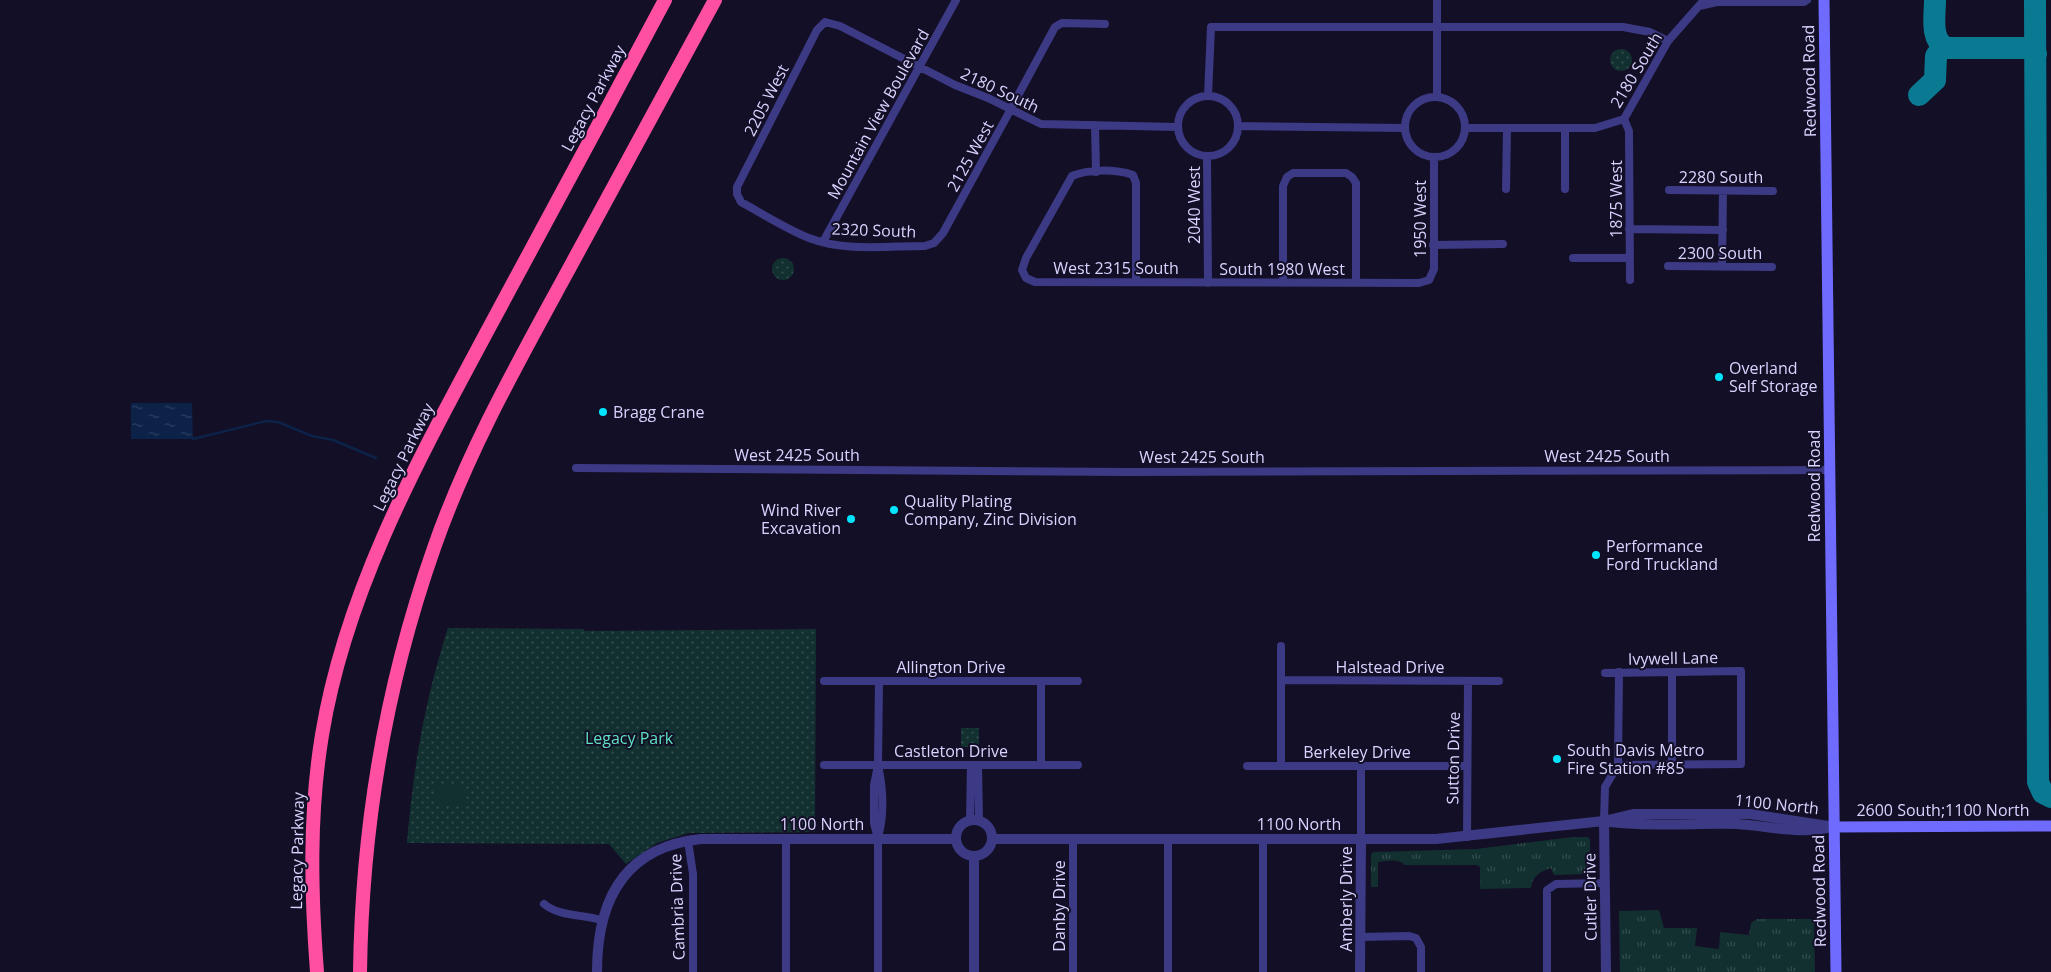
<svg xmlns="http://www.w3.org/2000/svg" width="2051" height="972" font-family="'Open Sans',sans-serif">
  <defs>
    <pattern id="grass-tufts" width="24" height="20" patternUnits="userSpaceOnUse" patternTransform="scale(1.25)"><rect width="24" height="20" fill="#12302f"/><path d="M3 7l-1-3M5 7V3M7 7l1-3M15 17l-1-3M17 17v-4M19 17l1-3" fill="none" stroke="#344d4e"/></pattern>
    <pattern id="park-dots" width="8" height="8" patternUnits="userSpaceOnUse" patternTransform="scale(1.25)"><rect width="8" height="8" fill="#12302f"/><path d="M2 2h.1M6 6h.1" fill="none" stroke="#344d4e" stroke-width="1.8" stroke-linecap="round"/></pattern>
    <pattern id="water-ripples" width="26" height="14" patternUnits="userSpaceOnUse" patternTransform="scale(1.25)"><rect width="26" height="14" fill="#0c2248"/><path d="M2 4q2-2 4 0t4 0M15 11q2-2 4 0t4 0" fill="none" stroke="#2f4163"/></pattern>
  </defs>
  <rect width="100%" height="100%" fill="#130f26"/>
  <path fill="url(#grass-tufts)" d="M 1573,837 L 1588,837 L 1590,840 L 1590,871 L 1586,874 L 1554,875 L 1551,868 C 1541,871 1532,876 1531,888 L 1480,889 L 1480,867 L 1477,865 L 1405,865 C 1398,858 1388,861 1378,862 L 1378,887 L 1371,887 L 1371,854 L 1374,852 L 1476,849 Z
    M 1659,910 L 1664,928 L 1697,928 L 1695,946 L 1719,949 L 1720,932 L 1749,935 L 1751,923 L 1757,919 L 1814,919 L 1815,972 L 1620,972 L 1619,911 Z"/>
  <path fill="url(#park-dots)" d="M1610 60a11 11 0 1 1 22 0a11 11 0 1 1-22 0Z
    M772 269a11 11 0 1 1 22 0a11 11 0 1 1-22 0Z
    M 448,628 L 584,629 L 584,631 L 816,629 L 815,832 L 689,833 L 657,843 L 626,864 L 609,844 L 407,843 C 413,769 425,699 448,628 Z
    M 961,728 L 979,728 L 979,747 L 961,747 Z"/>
  <path fill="#12302f" d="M 434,786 L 466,786 L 466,806 L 434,806 Z"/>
  <path fill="url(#water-ripples)" d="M 131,403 L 192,403 L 193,439 L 131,439 Z"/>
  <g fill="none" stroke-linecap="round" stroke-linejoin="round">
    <path stroke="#0c2248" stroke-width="2.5" d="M 193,439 L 266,421 L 278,422 L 312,436 L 333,440 L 376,458"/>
    <path stroke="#0a7a92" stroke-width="22" d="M 1935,0 C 1935,15 1930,39 1945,47
      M 2035,0 L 2038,782 L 2043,793 L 2051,797
      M 1919,95 L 1935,80 L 1936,56 L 1942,48 L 2029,48 L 2036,54"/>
    <path stroke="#3d3a85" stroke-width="8" d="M 1699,6 L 1717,2 L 1804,2 L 1807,0
      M 1105,24 L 1062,23 L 1055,27 L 1015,101 L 1006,118 L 943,233 L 934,243 L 925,246 C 888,246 845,252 809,238 C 786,229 763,214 741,202 L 737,194 L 737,187 L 817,30 L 825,22 L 840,26 L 955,85 L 988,98 L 1041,124 L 1177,127
      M1178 126a30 30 0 1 1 60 0a30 30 0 1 1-60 0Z
      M 1208,96 L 1211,27 L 1623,27 L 1650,32 L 1668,41
      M 1437,97 L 1437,0
      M1405 127a30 30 0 1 1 60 0a30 30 0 1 1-60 0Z
      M 1624,119 L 1629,131 L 1630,280
      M 1095,125 L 1096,172
      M 1238,126 L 1405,128
      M 1465,128 L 1595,128 L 1624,119 L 1668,41 L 1704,0
      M 1207,157 L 1208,283
      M 1506,189 L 1507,128
      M 1565,189 L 1565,128
      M 1669,190 L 1773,191
      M 1629,229 L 1723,230
      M 823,242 L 956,0
      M 1433,245 L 1503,244
      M 1573,258 L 1630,258
      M 1668,266 L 1772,267
      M 1722,267 L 1723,191
      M 1136,282 L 1136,183 L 1133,175 C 1115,169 1089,169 1072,176 L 1026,258 L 1022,270 L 1026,278 L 1035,282 L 1419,283 L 1429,280 L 1434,269 L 1434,157
      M 1283,283 L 1283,186 L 1287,177 L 1293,173 L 1346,173 L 1352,177 L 1356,183 L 1356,283
      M 576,468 L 1127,472 L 1829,470
      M 1281,646 L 1281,766
      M 1672,672 L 1672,765
      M 1605,673 L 1741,671 L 1741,764 L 1618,765
      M 1281,680 L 1499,681
      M 824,681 L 1078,681
      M 824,765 L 1078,765
      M 978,765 L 979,820
      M 1041,765 L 1041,681
      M 1247,766 L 1467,766
      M 970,821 L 971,765
      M 1604,821 L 1605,787 L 1618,765 L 1619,672
      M 878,837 C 884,816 883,791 879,770
      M 1467,837 L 1468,681
      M 786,839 L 786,972
      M 1073,839 L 1073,972
      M 1168,839 L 1168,972
      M 1263,839 L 1263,972
      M 1361,839 L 1361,766
      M 688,841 L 693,874 L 693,972
      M 544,904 C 560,917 582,914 601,920
      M 1360,937 L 1409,936 L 1416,938 L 1421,947 L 1421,972
      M 878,972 L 878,839 L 874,823 L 874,785 L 878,765 L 879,681
      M 1547,972 L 1547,890 L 1556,884 L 1605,883"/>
    <path stroke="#3d3a85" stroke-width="10" d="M956 838a18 18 0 1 1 36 0a18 18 0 1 1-36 0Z
      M 1604,821 L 1606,972
      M 1610,822 C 1652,827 1695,823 1737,824 C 1769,826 1801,835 1832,827
      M 993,839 L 1436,839 L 1604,821 L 1633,814 L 1750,814 L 1835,827
      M 597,972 C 597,900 624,847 701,839 L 956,839
      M 974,972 L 974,857
      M 1360,972 L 1361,839"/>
    <path stroke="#6f6bff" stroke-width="11" d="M 1824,0 L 1836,972
      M 1835,827 L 2051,826"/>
    <path stroke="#ff4fa3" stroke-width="14" d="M 317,972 C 311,893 309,814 322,735 C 346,588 421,455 490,326 C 549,217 607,109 665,0
      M 360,972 C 362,826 385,687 434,548 C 467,453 516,366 564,278 C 614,185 665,93 715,0"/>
  </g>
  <g fill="#00e5ff" stroke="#130f26" stroke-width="2">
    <circle cx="1719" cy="377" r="5"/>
    <circle cx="603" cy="412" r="5"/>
    <circle cx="894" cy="510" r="5"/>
    <circle cx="851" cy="519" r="5"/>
    <circle cx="1596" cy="555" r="5"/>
    <circle cx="1557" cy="759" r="5"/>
  </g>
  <g text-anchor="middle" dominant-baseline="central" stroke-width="4" stroke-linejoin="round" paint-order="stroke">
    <g font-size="16" fill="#d9d4ff" stroke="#130f26">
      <text transform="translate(1636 70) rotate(-59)">2180 South</text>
      <text transform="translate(1809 81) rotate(-91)">Redwood Road</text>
      <text transform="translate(1000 90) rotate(25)">2180 South</text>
      <text transform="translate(593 98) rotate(-62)">Legacy Parkway</text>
      <text transform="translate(766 100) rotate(-63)">2205 West</text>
      <text transform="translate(878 114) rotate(-61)">Mountain View Boulevard</text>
      <text transform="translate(970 156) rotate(-61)">2125 West</text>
      <text x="1721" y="177">2280 South</text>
      <text transform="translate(1616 199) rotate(-90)">1875 West</text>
      <text transform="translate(1194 205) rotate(-90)">2040 West</text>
      <text transform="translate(1420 219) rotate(-90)">1950 West</text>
      <text transform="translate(874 230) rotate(2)">2320 South</text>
      <text x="1720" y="253">2300 South</text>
      <text x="1116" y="268">West 2315 South</text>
      <text x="1282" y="269">South 1980 West</text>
      <text x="797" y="455">West 2425 South</text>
      <text x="1607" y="456">West 2425 South</text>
      <text transform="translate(403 457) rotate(-64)">Legacy Parkway</text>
      <text x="1202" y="457">West 2425 South</text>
      <text transform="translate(1814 486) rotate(-90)">Redwood Road</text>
      <text transform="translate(1673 658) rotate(-1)">Ivywell Lane</text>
      <text x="951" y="667">Allington Drive</text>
      <text x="1390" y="667">Halstead Drive</text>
      <text x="951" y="751">Castleton Drive</text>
      <text x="1357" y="752">Berkeley Drive</text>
      <text transform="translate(1453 758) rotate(-89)">Sutton Drive</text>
      <text transform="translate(1777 804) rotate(6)">1100 North</text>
      <text x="1943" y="810">2600 South;1100 North</text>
      <text x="822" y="824">1100 North</text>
      <text x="1299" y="824">1100 North</text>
      <text transform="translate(297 851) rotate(-89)">Legacy Parkway</text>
      <text transform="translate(1819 891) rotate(-91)">Redwood Road</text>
      <text transform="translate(1590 897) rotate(-91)">Cutler Drive</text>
      <text transform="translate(1346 899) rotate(-90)">Amberly Drive</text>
      <text transform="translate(1059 906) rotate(-90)">Danby Drive</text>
      <text transform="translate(677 907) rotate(-92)">Cambria Drive</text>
    </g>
    <g font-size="16" fill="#d9d4ff" stroke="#130f26" text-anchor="start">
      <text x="1729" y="368">Overland<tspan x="1729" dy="18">Self Storage</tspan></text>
      <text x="613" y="412">Bragg Crane</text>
      <text x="904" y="501">Quality Plating<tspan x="904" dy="18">Company, Zinc Division</tspan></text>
      <text x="841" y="510" text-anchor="end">Wind River<tspan x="841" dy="18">Excavation</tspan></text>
      <text x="1606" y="546">Performance<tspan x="1606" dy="18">Ford Truckland</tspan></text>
      <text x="1567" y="750">South Davis Metro<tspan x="1567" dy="18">Fire Station #85</tspan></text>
    </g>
    <g font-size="16" fill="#5fe0c0" stroke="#130f26">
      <text x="629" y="738">Legacy Park</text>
    </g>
  </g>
</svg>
